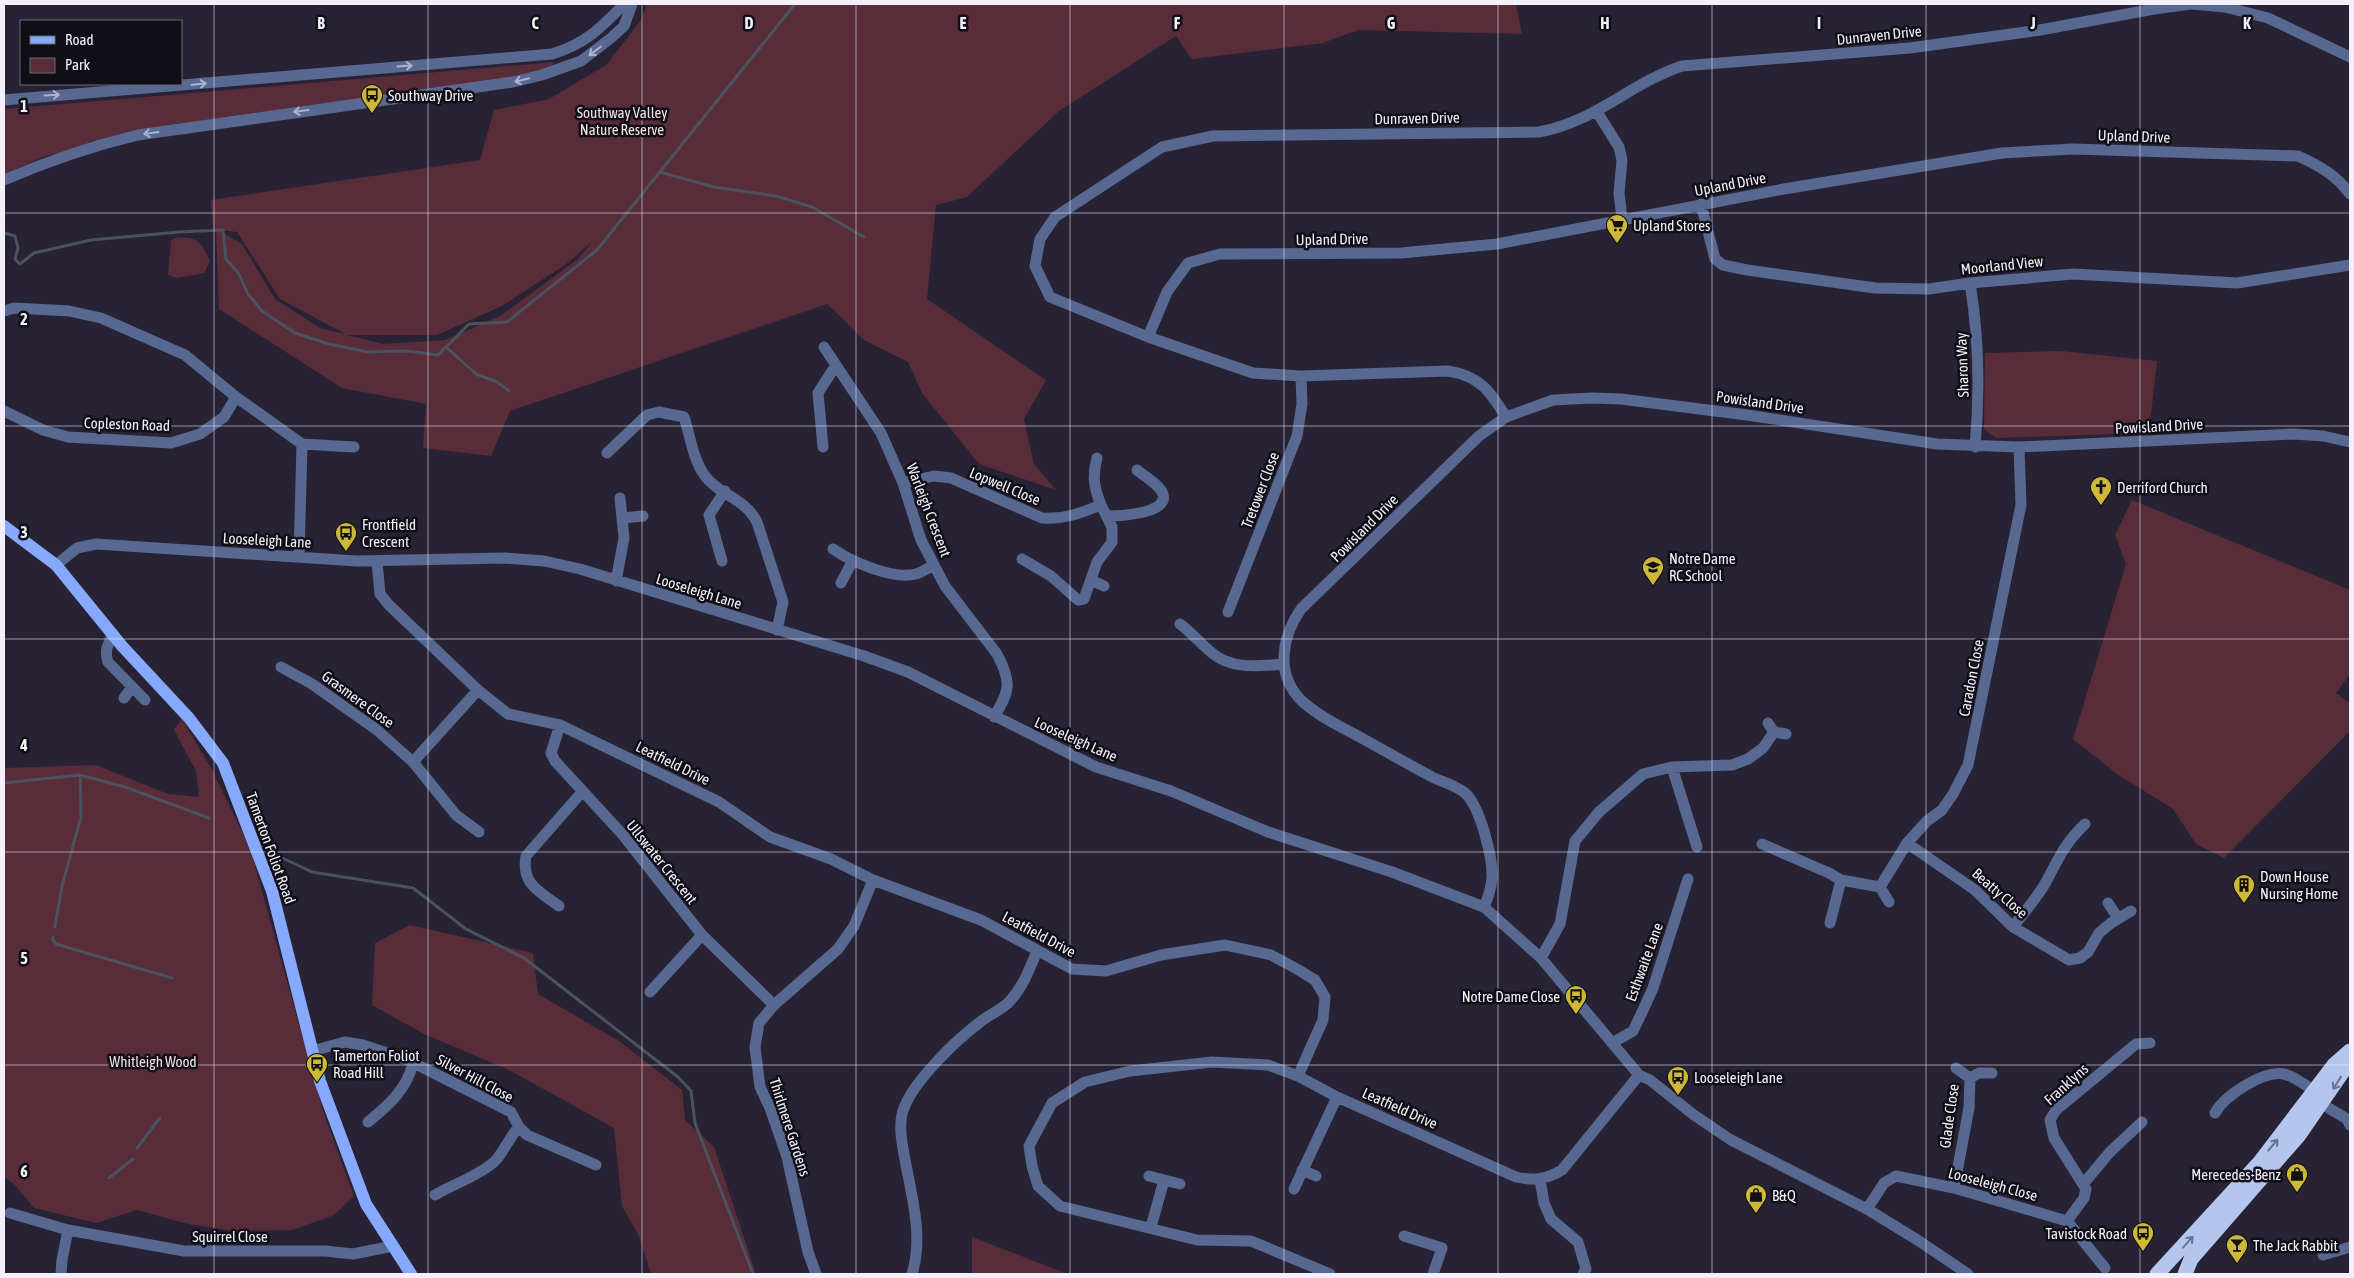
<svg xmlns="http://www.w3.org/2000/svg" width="2354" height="1278" font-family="'Asap Condensed',sans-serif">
  <rect width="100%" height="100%" fill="#282334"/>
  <path fill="#582c39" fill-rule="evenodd" d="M 647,4 L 1516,4 L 1522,34 L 1358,30 L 1323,43 L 1192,59 L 1176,36 L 1059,111 L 967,197 L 936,205 L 927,299 L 1046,380 L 1024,419 L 1034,464 L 1056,490 L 979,464 L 922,393 L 908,362 L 864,340 L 827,304 L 510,411 L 491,456 L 423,448 L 426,404 L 342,388 L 219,309 L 216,230 L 213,229 L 211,200 L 480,160 L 494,110 L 549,99 L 606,65 L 641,20 ZM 218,230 L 237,232 L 280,299 L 345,334 L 320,328 L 275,299 L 242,244 ZM 592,242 L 578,259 L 500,316 L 445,340 L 383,344 L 347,335 L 437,335 L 502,306 L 565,265 Z
    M 555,62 L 535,82 L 138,132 L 43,157 L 4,175 L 4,109 Z
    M 178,237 C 200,238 201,242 210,261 L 204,273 L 177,278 L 168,275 L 171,240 Z
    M 2062,351 L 2157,361 L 2149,433 L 1996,438 L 1984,429 L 1985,353 Z
    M 2132,500 L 2350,590 L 2350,674 L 2336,693 L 2350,703 L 2350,731 L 2224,858 L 2196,844 L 2173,809 L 2117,774 L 2073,739 L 2126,564 L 2115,535 Z
    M 182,719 L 211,768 L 250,848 L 323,1111 L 354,1196 L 334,1215 L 293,1230 L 234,1231 L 188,1224 L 137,1210 L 96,1223 L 34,1208 L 15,1185 L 4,1177 L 4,768 L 96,765 L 168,794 L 199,797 L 196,771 L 174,730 Z
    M 410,925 L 533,953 L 538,994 L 619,1041 L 682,1090 L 685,1120 L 714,1147 L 756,1274 L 651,1274 L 638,1234 L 622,1206 L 614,1128 L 509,1070 L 424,1034 L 372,1005 L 375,943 Z
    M 972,1237 L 1065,1273 L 972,1274 Z"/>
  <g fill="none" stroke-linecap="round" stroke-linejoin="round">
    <path stroke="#49525e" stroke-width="3" d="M 660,172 L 714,187 L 776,196 L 812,207 L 864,237
      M 4,233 L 15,236 L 18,248 L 15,259 L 20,264 L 34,253 L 91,240 L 179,232 L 223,230 L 226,259 L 239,274 L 248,294 L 262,311 L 295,333 L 329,344 L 368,352 L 407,351 L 438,355 L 469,324 L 507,322 L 597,250 L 795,4
      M 446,347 L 476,374 L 497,382 L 509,391
      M 4,783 L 80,775 L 125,787 L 209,818
      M 278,856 L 312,872 L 413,888 L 466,929 L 524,958 L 678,1077 L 691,1091 L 695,1123 L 753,1274
      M 55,927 L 62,886 L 81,817 L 80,775
      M 53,937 L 52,939 L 56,944 L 172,978
      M 137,1148 L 160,1118
      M 109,1178 L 133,1159"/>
    <path stroke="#576891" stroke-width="11" d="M 4,100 L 552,54 C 585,44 600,29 624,4
      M 1597,112 L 1619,147 L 1622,160 L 1619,193 L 1622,219
      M 4,180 C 48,161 92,146 138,135 L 513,82 L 542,75 L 581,61 L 611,38 L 624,26 L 632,4
      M 1701,204 L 1715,259 L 1723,265 L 1747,270 L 1875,288 L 1929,289 L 1970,283 L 2073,274 L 2237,283 L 2350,265
      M 1970,283 C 1979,338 1980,392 1975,447
      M 4,311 L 14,308 L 69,311 L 101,318 L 185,355 L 236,397 L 302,444 L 354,447
      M 1148,337 L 1167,292 L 1188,263 L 1220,254 L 1401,253 L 1497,244 L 1784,189 L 2002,153 L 2073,149 L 2298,156 C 2320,166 2336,175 2350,194
      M 824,347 L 881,433 L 903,483 L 921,540 L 945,586 L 997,654 C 1012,682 1010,691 994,717
      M 4,411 L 43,430 L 68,437 L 171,443 L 200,434 L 224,417 L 236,397
      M 1506,417 C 1490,391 1480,376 1448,371 L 1301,376 L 1253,373 L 1148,337 L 1050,297 L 1035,266 L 1040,239 L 1055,217 L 1162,147 L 1213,136 L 1539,132 C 1595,122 1629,84 1682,66 L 1910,48 L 2040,30 L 2154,9 L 2191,4 L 2225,7 L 2268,18 L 2350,57
      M 823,447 L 818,393 L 836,365
      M 607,453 L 647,415 L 659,412 L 684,417 C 690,435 693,460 705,476 C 719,495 745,498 757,522 L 783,602 L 777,630
      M 1097,458 C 1092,476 1094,488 1101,505
      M 903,483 L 934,476 L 951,478 L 1042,518 C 1063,520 1081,513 1101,505 L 1112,527 L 1112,542 L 1097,562 L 1084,599 L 1078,600 L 1051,576 L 1022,559
      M 1107,516 C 1119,516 1169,514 1163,494 C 1160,485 1144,476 1137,470
      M 623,518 L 643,516
      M 833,549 C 852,562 893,580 916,574 C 922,572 928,568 934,565
      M 299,557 L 302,444
      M 722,561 L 709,515 L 725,491
      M 377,562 L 380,594 L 389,605 L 478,690 L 508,714 L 560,725 L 719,802 L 770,837 L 831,859 L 873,880 L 981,920 L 1072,969 L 1106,971 L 1161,955 L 1225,945 L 1271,955 L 1297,969 L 1315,980 L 1325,997 L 1323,1020 L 1298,1076
      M 56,565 L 77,548 L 96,544 L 357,561 L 505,558 L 544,561 L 580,569 L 864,656 L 908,672 L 1096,767 L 1171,791 L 1268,832 L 1392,872 L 1484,907 L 1541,958 L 1639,1075 L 1650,1080 L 1694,1115 L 1731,1140 L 1867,1209 L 1919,1241 L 1968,1274
      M 1091,580 L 1104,586
      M 616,581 L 624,538 L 620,498
      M 841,583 L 852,562
      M 1228,612 L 1297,436 L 1302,404 L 1301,376
      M 1180,624 C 1192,633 1201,644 1212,653 C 1232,670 1260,666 1284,664
      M 113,634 C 108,644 104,651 108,662 L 145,700
      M 281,667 L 312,684 L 377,730 L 413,762 L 456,815 L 479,832
      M 124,698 L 132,687
      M 1768,723 L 1774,732 L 1786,734
      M 560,725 L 551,753 L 555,761 L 623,835 L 702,935 L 774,1005
      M 413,762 L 478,690
      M 1672,767 L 1697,847
      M 1907,843 L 1975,890 L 2013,927 L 2069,960 L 2080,958 L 2088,952 L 2099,933 L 2111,923 L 2131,911
      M 1762,844 L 1829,873 L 1841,880
      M 1880,887 L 1889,902
      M 2108,903 L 2118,918
      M 559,906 C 539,891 521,884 526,856 L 582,792
      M 1484,907 C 1488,898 1491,889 1492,878 C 1493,858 1480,806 1465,793 C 1457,786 1444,782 1434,778 C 1408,764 1383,750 1358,736 C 1339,726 1319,716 1303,702 C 1275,676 1281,638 1301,609 L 1479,436 L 1506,417 L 1553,400 L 1593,398 L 1621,399 L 1747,415 L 1937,444 L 2019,447 L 2293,434 L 2323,436 L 2350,442
      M 1830,923 L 1841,880 L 1880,887 L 1907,843 L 1927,821 L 1942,810 L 1953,794 L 1968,765 L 2021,505 L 2019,447
      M 2013,927 C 2024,912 2037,898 2046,882 C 2059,858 2064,844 2085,824
      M 1541,958 L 1560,924 L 1575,841 L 1599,812 L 1643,774 L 1672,767 L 1732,765 L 1748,759 L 1763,748 L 1774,732
      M 650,992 L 702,935
      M 1612,1043 L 1633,1031 L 1644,1008 L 1653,988 L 1688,879
      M 312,1051 L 345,1042 L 363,1045 L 408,1060 L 511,1112 L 519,1127 L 527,1135 L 596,1165
      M 1956,1068 L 1970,1078 L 1979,1073 L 1992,1073
      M 2322,1104 L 2347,1119 L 2350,1125
      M 2215,1113 C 2225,1095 2264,1070 2284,1074 C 2294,1076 2306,1086 2315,1091
      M 368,1122 C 389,1105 407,1089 413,1063
      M 1302,1170 L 1316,1176
      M 1149,1176 L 1164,1180 L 1151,1227
      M 1540,1179 L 1544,1203 L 1551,1219 L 1578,1242 L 1586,1269 L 1583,1274
      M 1164,1180 L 1180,1184
      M 2084,1183 L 2110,1152 L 2142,1122
      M 1954,1188 L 1969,1108 L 1970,1078
      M 1294,1189 L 1337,1097
      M 435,1195 C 453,1184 477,1177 494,1162 C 503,1154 509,1137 519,1127
      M 1867,1209 L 1884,1183 L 1896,1176 L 1954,1188 L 2067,1221 L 2105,1268
      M 10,1213 L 68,1230 L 184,1251 L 325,1251 L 353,1254 L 393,1246
      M 2067,1221 L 2084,1198 L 2086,1189 L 2054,1138 L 2050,1120 L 2056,1110 L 2136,1044 L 2150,1043
      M 1404,1236 L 1442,1248 L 1433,1274
      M 2323,1255 L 2350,1247
      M 61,1274 L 62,1260 L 68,1230
      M 816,1274 L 808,1252 L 787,1157 L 770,1108 L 760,1087 L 755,1047 L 759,1023 L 774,1005 L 838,949 L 854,926 L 873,880
      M 912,1274 C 923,1239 913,1201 906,1165 C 903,1148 897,1125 904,1108 C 914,1081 955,1041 979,1023 C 988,1015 1002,1010 1010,1001 C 1023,987 1030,968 1037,951
      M 1330,1274 L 1251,1241 L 1197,1240 L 1060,1206 L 1038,1186 L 1032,1166 L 1029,1146 L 1052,1103 L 1085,1082 L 1130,1071 L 1212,1062 L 1268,1065 L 1298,1076 L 1337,1097 L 1516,1177 C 1534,1181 1547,1179 1562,1170 L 1639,1075"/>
    <path stroke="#86a9fd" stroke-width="12" d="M 4,526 L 56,565 L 122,646 L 189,718 L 223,763 L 272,891 L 320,1081 L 366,1204 L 411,1274"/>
    <path stroke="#b4c6ee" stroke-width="15" d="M 2157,1274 L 2260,1162 L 2334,1065 L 2350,1051
      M 2185,1274 L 2191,1259 L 2299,1135 L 2350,1061"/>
  </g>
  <defs><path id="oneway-shaft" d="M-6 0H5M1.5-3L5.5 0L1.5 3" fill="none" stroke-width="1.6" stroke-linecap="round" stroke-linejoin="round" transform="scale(1.25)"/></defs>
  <g stroke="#adb3cc">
    <use href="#oneway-shaft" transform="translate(595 51) rotate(143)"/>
    <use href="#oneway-shaft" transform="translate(405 66) rotate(-4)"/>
    <use href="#oneway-shaft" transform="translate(522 80) rotate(167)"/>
    <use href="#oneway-shaft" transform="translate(199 84) rotate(-5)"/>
    <use href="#oneway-shaft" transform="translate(52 95) rotate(-3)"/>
    <use href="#oneway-shaft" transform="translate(301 111) rotate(173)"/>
    <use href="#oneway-shaft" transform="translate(151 133) rotate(172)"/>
  </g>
  <g stroke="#6a738d">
    <use href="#oneway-shaft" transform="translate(2337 1083) rotate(122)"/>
    <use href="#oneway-shaft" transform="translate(2273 1145) rotate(-50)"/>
    <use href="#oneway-shaft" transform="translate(2188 1242) rotate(-48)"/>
  </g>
  <path fill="none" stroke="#f3f0fc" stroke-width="1" stroke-opacity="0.55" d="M 214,4 L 214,1274M 428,4 L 428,1274M 642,4 L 642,1274M 856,4 L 856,1274M 1070,4 L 1070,1274M 1284,4 L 1284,1274M 1498,4 L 1498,1274M 1712,4 L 1712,1274M 1926,4 L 1926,1274M 2140,4 L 2140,1274M 4,213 L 2350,213M 4,426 L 2350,426M 4,639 L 2350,639M 4,852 L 2350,852M 4,1065 L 2350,1065"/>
  <defs>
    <g id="bus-pin" transform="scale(1.125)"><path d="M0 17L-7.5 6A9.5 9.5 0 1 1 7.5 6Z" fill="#ceb838" stroke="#100e16"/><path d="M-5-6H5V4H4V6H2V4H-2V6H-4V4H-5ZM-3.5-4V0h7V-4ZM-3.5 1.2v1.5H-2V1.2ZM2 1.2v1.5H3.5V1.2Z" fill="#111"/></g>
    <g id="supermarket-pin" transform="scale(1.125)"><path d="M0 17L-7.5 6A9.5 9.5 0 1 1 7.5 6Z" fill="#ceb838" stroke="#100e16"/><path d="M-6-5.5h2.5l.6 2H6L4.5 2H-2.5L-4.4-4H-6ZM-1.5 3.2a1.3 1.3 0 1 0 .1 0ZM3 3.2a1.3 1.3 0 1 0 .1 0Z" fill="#111"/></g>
    <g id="church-pin" transform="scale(1.125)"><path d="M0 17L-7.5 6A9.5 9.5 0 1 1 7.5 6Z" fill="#ceb838" stroke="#100e16"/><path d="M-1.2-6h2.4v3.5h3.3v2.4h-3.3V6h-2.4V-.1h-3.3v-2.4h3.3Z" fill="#111"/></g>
    <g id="school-pin" transform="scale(1.125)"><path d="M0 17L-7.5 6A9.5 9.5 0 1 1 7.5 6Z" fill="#ceb838" stroke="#100e16"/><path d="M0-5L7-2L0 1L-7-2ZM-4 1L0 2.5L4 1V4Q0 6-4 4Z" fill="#111"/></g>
    <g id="building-pin" transform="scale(1.125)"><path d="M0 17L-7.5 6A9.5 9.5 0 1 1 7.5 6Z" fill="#ceb838" stroke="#100e16"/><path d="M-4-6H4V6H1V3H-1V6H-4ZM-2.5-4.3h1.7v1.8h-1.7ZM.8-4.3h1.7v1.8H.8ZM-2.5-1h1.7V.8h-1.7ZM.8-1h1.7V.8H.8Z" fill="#111"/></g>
    <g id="shop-pin" transform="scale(1.125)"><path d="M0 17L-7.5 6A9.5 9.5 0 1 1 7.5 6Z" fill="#ceb838" stroke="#100e16"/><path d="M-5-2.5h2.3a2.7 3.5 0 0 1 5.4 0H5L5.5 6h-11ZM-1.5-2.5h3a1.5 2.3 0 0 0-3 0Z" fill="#111"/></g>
    <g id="bar-pin" transform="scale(1.125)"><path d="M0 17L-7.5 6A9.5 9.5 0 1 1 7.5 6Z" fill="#ceb838" stroke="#100e16"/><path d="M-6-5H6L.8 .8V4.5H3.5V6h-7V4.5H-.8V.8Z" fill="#111"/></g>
  </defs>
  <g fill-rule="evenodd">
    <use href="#bus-pin" x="372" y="95"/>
    <use href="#supermarket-pin" x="1617" y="225"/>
    <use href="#church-pin" x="2101" y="487"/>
    <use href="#bus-pin" x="346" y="533"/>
    <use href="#school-pin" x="1653" y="567"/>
    <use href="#building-pin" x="2244" y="885"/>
    <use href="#bus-pin" x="1576" y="996"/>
    <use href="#bus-pin" x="317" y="1064"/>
    <use href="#bus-pin" x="1678" y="1077"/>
    <use href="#shop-pin" x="2297" y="1174"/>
    <use href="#shop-pin" x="1756" y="1195"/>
    <use href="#bus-pin" x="2143" y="1233"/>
    <use href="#bar-pin" x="2237" y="1245"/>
  </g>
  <g text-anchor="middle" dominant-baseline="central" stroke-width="5" stroke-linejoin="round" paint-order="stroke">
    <g font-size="15" fill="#f3f0fc" stroke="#100e16">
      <text transform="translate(1879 35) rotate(-6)">Dunraven Drive</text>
      <text transform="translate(1417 118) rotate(-1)">Dunraven Drive</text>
      <text transform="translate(2134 136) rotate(2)">Upland Drive</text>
      <text transform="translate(1730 184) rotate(-11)">Upland Drive</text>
      <text transform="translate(1332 239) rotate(-1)">Upland Drive</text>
      <text transform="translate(2002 265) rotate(-6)">Moorland View</text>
      <text transform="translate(1962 365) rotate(-92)">Sharon Way</text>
      <text transform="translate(1760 402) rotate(8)">Powisland Drive</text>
      <text transform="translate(127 424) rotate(2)">Copleston Road</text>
      <text transform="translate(2159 426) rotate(-3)">Powisland Drive</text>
      <text transform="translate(1005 486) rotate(23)">Lopwell Close</text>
      <text transform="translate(1260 490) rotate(-69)">Tretower Close</text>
      <text transform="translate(929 510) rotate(69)">Warleigh Crescent</text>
      <text transform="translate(1364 528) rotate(-45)">Powisland Drive</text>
      <text transform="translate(267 540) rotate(3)">Looseleigh Lane</text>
      <text transform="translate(699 591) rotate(17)">Looseleigh Lane</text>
      <text transform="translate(1971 678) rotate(-79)">Caradon Close</text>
      <text transform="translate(358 699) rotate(36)">Grasmere Close</text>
      <text transform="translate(1076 739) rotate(24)">Looseleigh Lane</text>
      <text transform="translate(673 763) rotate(26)">Leatfield Drive</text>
      <text transform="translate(271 848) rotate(70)">Tamerton Foliot Road</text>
      <text transform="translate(662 862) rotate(51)">Ullswater Crescent</text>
      <text transform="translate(2000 893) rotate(41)">Beatty Close</text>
      <text transform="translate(1039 934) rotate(28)">Leatfield Drive</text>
      <text transform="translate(1644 962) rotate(-70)">Esthwaite Lane</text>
      <text transform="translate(475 1078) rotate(28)">Silver Hill Close</text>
      <text transform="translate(2066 1084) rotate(-42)">Franklyns</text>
      <text transform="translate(1400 1108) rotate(24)">Leatfield Drive</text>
      <text transform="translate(1949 1116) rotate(-82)">Glade Close</text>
      <text transform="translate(790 1127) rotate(72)">Thirlmere Gardens</text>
      <text transform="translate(1993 1184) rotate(15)">Looseleigh Close</text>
      <text x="230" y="1236">Squirrel Close</text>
    </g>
    <g font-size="15" fill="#f3f0fc" stroke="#100e16" text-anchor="start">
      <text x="388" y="95">Southway Drive</text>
      <text x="1633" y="225">Upland Stores</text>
      <text x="2117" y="487">Derriford Church</text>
      <text x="362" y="524">Frontfield<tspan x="362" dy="17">Crescent</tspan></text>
      <text x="1669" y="558">Notre Dame<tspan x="1669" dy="17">RC School</tspan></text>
      <text x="2260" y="876">Down House<tspan x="2260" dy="17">Nursing Home</tspan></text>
      <text x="1560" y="996" text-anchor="end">Notre Dame Close</text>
      <text x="333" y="1055">Tamerton Foliot<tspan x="333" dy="17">Road Hill</tspan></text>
      <text x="1694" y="1077">Looseleigh Lane</text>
      <text x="2281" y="1174" text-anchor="end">Merecedes-Benz</text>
      <text x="1772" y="1195">B&amp;Q</text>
      <text x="2127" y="1233" text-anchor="end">Tavistock Road</text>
      <text x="2253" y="1245">The Jack Rabbit</text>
    </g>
    <g font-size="15" fill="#f3dee2" stroke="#100e16">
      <text x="622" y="112">Southway Valley<tspan x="622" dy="17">Nature Reserve</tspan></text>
      <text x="153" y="1061">Whitleigh Wood</text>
    </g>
  </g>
  <g font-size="16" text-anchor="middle" font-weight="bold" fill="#f3f0fc" stroke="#100e16" stroke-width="5" stroke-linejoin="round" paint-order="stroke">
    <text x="321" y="29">B</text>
    <text x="535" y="29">C</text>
    <text x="749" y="29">D</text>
    <text x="963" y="29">E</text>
    <text x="1177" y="29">F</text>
    <text x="1391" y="29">G</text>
    <text x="1605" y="29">H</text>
    <text x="1819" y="29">I</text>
    <text x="2033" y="29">J</text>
    <text x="2247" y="29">K</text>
    <text x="24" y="112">1</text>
    <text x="24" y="325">2</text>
    <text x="24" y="538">3</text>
    <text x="24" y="751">4</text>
    <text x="24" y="964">5</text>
    <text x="24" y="1177">6</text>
  </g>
  <rect width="2354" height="1278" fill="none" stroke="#f3f0fc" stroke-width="10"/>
  <rect x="20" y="20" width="162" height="65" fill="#100e16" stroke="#6b6872"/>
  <rect x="30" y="36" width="25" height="8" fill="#86a9fd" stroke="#6b6872"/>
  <text x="65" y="45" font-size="15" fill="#f3f0fc">Road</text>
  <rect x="30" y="58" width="25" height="15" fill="#582c39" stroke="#6b6872"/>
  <text x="65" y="70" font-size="15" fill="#f3f0fc">Park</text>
</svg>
